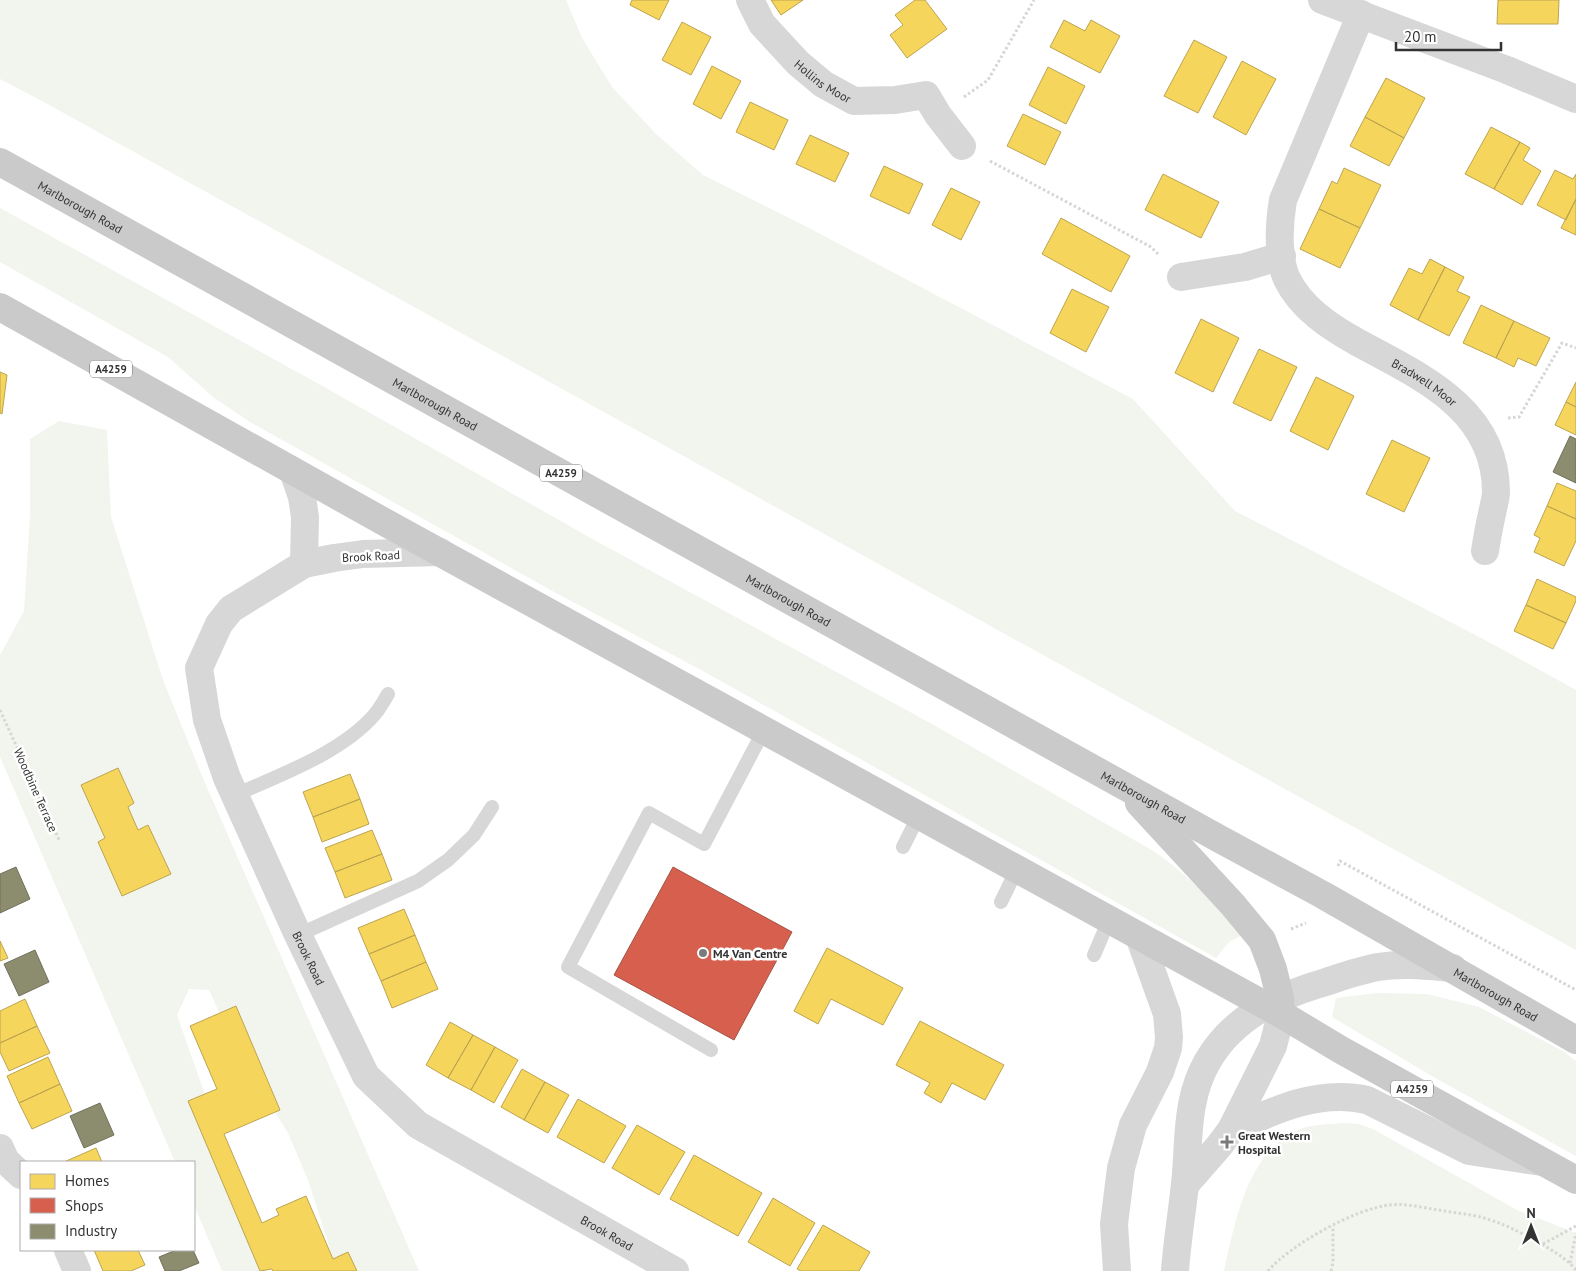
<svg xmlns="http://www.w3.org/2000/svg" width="1576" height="1271" font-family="'PT Sans',sans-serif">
  <rect width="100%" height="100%" fill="#fff"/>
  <path fill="#f1f5ed" d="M 0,0 L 566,0 L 582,38 L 612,87 L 656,134 L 703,175 L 809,228 L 1133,399 L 1235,511 L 1487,641 L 1576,690 L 1576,950 L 42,101 L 0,79 Z
    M 0,208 L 326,388 L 596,541 L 932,724 L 1155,852 C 1191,877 1213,903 1242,935 L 1229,942 L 1216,958 L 703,671 L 556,593 L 250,422 L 213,397 L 168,357 L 0,262 Z
    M 59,421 L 107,430 L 111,517 L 163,680 L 202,776 L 419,1271 L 337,1271 L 308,1180 L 288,1133 L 238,1054 L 209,990 L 189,989 L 177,1015 L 267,1271 L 222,1271 L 194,1205 L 194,1162 L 175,1162 L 0,757 L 0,655 L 24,611 L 30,515 L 30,439 Z
    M 1378,993 L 1427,994 L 1479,1007 L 1563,1051 L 1576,1061 L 1576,1156 L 1437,1079 L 1332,1017 L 1336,998 Z
    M 1346,1123 L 1359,1124 L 1373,1129 L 1517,1210 L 1576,1233 L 1576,1271 L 1224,1271 C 1235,1222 1248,1147 1303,1128 C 1316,1124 1332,1124 1346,1123 Z"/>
  <path fill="#f6d55c" stroke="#bca450" d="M 632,0 L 669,0 L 659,20 L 630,5 Z
    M 771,0 L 803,0 L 781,15 Z
    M 915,0 L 925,0 L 947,29 L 907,58 L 890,35 L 903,25 L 895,15 Z
    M 1498,0 L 1559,0 L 1558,24 L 1497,24 Z
    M 1064,20 L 1085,31 L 1091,20 L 1120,36 L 1100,73 L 1050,47 Z
    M 682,22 L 711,37 L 691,75 L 662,60 Z
    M 1194,40 L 1227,57 L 1198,113 L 1164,96 Z
    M 1242,61 L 1276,79 L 1246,135 L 1213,117 Z
    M 712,66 L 741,81 L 721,119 L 693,104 Z
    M 1048,67 L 1085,86 L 1066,124 L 1029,105 Z
    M 1386,78 L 1425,98 L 1404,138 L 1365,117 Z
    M 750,102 L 788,120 L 774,150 L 736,132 Z
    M 1023,114 L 1061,132 L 1045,165 L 1007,146 Z
    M 1365,117 L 1404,138 L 1389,166 L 1350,146 Z
    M 1491,127 L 1520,142 L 1494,189 L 1465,174 Z
    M 810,135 L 849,153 L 835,182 L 796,164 Z
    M 1520,142 L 1530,148 L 1523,160 L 1541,171 L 1522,205 L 1494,189 Z
    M 884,166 L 923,184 L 909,214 L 870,196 Z
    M 1344,168 L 1381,185 L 1360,228 L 1319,209 L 1332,181 L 1337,184 Z
    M 1555,170 L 1573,179 L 1576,174 L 1576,199 L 1566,220 L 1537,205 Z
    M 1163,174 L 1219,202 L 1201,238 L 1145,210 Z
    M 951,188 L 980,202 L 961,240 L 932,225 Z
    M 1576,199 L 1576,235 L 1561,228 Z
    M 1319,209 L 1360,228 L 1340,268 L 1300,249 Z
    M 1061,218 L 1130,256 L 1111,292 L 1042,254 Z
    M 1430,259 L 1445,267 L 1418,320 L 1390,305 L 1409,268 L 1422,274 Z
    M 1445,267 L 1464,277 L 1457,291 L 1470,297 L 1449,336 L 1418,320 Z
    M 1072,289 L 1109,307 L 1086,352 L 1050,333 Z
    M 1481,305 L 1514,321 L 1496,358 L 1463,343 Z
    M 1201,319 L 1239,338 L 1213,392 L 1175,373 Z
    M 1514,321 L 1550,338 L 1536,366 L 1518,358 L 1514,367 L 1496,358 Z
    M 1259,349 L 1297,367 L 1271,421 L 1233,403 Z
    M 0,372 L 7,375 L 2,414 L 0,413 Z
    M 1316,377 L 1354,396 L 1328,450 L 1290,431 Z
    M 1576,382 L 1576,407 L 1566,402 Z
    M 1566,402 L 1576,407 L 1576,435 L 1555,425 Z
    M 1392,440 L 1430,458 L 1404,512 L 1366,494 Z
    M 1557,483 L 1576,491 L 1576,519 L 1547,506 Z
    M 1547,506 L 1576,519 L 1576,541 L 1564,566 L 1534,552 L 1540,538 L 1534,535 Z
    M 1537,579 L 1576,597 L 1576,601 L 1566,623 L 1526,605 Z
    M 1526,605 L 1566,623 L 1553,649 L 1514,631 Z
    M 118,768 L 134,803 L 128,807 L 138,830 L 148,825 L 171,874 L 122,896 L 98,842 L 105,838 L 81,785 Z
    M 350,774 L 360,799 L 313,817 L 303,792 Z
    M 360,799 L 369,824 L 322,842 L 313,817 Z
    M 372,830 L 382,854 L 335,872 L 325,848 Z
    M 382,854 L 392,880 L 345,898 L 335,872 Z
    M 404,909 L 415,935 L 369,954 L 358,928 Z
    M 415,935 L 426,962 L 381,981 L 369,954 Z
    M 0,941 L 8,958 L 0,961 Z
    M 827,948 L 903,988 L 883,1025 L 831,999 L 818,1024 L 794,1011 Z
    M 426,962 L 438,989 L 392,1008 L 381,981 Z
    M 25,999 L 37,1026 L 0,1043 L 0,1011 Z
    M 236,1006 L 280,1110 L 224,1134 L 262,1223 L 279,1215 L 276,1209 L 306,1196 L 333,1259 L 348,1252 L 357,1271 L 273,1271 L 272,1269 L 260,1271 L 188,1101 L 217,1089 L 190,1026 Z
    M 920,1021 L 1004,1065 L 985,1100 L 952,1083 L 941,1103 L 924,1093 L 930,1083 L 896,1065 Z
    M 450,1022 L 473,1035 L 448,1078 L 426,1065 Z
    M 37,1026 L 50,1053 L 9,1071 L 0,1052 L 0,1043 Z
    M 473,1035 L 495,1047 L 471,1090 L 448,1078 Z
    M 495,1047 L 518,1060 L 494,1103 L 471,1090 Z
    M 48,1057 L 60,1084 L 19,1103 L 7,1076 Z
    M 522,1069 L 545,1082 L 524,1120 L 501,1107 Z
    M 545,1082 L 569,1095 L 548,1133 L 524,1120 Z
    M 60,1084 L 72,1111 L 32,1129 L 19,1103 Z
    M 578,1099 L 626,1126 L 604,1163 L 557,1137 Z
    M 637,1125 L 685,1152 L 659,1195 L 612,1168 Z
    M 96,1148 L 102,1162 L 64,1162 Z
    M 694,1155 L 762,1193 L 738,1236 L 670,1199 Z
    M 773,1198 L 815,1223 L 790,1266 L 748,1242 Z
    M 823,1225 L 870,1252 L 859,1271 L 801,1271 L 797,1269 Z
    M 94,1250 L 138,1250 L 145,1265 L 131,1271 L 103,1271 Z"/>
  <path fill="#d6604d" stroke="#a55245" d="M 673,867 L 792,932 L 734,1040 L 614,975 Z"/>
  <path fill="#8c8c6e" stroke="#71715c" d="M 1570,436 L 1576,439 L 1576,483 L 1553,472 Z
    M 16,867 L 30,899 L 0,913 L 0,874 Z
    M 35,950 L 49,982 L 19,996 L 4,964 Z
    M 100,1103 L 114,1135 L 84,1148 L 70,1116 Z
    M 176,1250 L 193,1250 L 199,1263 L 179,1271 L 165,1271 L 159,1257 Z"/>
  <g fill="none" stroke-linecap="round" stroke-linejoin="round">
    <path stroke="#d6d6d6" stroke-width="3" stroke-dasharray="2.5 2.5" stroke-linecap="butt" d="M 964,97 L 988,80 L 1034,0
      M 990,161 L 1151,247 L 1159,255
      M 1508,418 L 1519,417 L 1562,343 L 1576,348
      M 0,710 L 60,842
      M 1338,866 L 1340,861 L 1576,990
      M 1291,929 L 1306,923
      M 1543,1244 L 1576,1226
      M 1570,1263 L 1576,1233
      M 1268,1271 C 1290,1245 1356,1208 1390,1205 C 1407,1203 1423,1208 1439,1210 C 1454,1213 1470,1214 1484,1218 C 1505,1224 1524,1234 1543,1245 C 1555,1252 1567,1259 1576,1270
      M 1331,1271 L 1333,1262 L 1333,1226"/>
    <path stroke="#d7d7d7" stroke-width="14" d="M 235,795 C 280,775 343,752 375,714 C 380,708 384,701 388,694
      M 903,847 L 919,815
      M 1001,902 L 1017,869
      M 298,935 L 418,881 L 448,860 L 474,835 L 492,807
      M 1094,955 L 1109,920
      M 711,1050 L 568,967 L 649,813 L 704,844 L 764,730"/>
    <g stroke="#d7d7d7" stroke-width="28">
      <path id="s1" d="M 750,0 L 762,24 L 798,63 L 823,84 L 854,101 L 895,100 L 926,95 L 938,115 L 962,146"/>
      <path d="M 1322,0 L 1507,70 L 1576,99"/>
      <path id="s2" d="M 1361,14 L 1283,200 C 1279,223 1277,258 1287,279 C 1301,308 1330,327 1357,342 C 1419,376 1496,408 1496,492 C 1496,499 1493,507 1492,514 C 1489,526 1487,539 1485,551"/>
      <path d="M 1181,277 L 1245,267 L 1282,256"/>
      <path d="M 293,471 L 302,497 L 305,517 L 304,564"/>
      <path id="s3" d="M 440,552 L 363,554 L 334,558 L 304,564 L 231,609 L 219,624 L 199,668 L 207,720 L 227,778 L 298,935 L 366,1076 L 418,1125 L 675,1271"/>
      <path d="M 1231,1130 C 1274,1110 1319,1089 1367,1100 L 1469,1151 L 1542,1162"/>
      <path d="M 0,1148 L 6,1161 L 21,1175"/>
      <path d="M 1185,1185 L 1219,1146 L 1231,1130 L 1273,1046 L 1281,1014"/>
      <path d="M 68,1250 L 77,1271"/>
      <path d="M 1117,1271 L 1114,1224 L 1121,1168 L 1133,1125 L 1160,1072 L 1168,1048 L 1169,1037 L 1167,1014 L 1139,936"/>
      <path d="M 1175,1271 C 1177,1242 1182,1213 1185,1184 C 1188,1158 1187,1131 1192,1105 C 1204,1038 1255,1004 1316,985 C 1336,979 1356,971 1378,967 C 1403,963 1428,966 1453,968"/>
    </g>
    <g stroke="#cacaca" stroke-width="28">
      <path id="s4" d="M 0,162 L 1216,837 L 1323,895 L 1576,1040"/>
      <path d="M 0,307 L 388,524 L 1281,1014 L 1341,1050 L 1576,1180"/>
      <path d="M 1139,803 L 1233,905 L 1262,940 L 1273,969 L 1280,998 L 1281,1014"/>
    </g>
  </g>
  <g fill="#7a7a7a" stroke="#fff" stroke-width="2">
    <circle cx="703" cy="953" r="5"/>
    <path d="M1224.5 1134.5h5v5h5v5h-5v5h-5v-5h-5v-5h5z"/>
  </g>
  <g text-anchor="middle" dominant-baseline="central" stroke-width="5" stroke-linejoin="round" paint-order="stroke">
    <g fill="#fff" stroke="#707070" stroke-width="1">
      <rect x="90" y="360.5" width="42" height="17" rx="4"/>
      <rect x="540" y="464.5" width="42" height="17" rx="4"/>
      <rect x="1391" y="1080.5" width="42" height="17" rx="4"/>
    </g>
    <g font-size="11" font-weight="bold" fill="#333">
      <text x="111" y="369">A4259</text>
      <text x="561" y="473">A4259</text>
      <text x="1412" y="1089">A4259</text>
    </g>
    <g font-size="12" fill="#333" stroke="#fff">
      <text stroke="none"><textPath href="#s1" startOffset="111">Hollins Moor</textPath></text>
      <text stroke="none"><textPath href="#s4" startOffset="92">Marlborough Road</textPath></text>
      <text stroke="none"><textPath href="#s2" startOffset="456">Bradwell Moor</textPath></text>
      <text stroke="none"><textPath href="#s4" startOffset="498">Marlborough Road</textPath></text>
      <text transform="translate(371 556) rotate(-3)">Brook Road</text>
      <text stroke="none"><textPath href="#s4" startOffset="902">Marlborough Road</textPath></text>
      <text transform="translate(36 790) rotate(66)">Woodbine Terrace</text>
      <text stroke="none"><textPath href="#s4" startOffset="1308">Marlborough Road</textPath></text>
      <text stroke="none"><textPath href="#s3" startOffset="602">Brook Road</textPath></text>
      <text stroke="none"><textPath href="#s4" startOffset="1712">Marlborough Road</textPath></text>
      <text stroke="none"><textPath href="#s3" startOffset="1022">Brook Road</textPath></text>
    </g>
    <g font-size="12" font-weight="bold" fill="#333" stroke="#fff" text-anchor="start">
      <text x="713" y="953">M4 Van Centre</text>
      <text x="1238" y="1135">Great Western<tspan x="1238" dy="14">Hospital</tspan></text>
    </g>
  </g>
  <rect x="20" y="1161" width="175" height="90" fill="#ffffff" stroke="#adadad"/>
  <rect x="30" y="1174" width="25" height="15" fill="#f6d55c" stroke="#adadad"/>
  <text x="65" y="1186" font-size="15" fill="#333333">Homes</text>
  <rect x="30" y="1198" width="25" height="15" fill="#d6604d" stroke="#adadad"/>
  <text x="65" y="1211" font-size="15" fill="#333333">Shops</text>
  <rect x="30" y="1224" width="25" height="15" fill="#8c8c6e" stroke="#adadad"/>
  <text x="65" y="1236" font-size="15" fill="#333333">Industry</text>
  <g transform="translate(1531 1226)" stroke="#ffffff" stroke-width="4" paint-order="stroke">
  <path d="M0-4L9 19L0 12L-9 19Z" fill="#333333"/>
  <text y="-8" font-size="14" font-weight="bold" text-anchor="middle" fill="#333333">N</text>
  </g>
  <path d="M1396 42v8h105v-8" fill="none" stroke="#333333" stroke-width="2.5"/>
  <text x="1404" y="42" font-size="15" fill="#333333" stroke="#ffffff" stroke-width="4" paint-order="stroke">20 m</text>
</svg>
